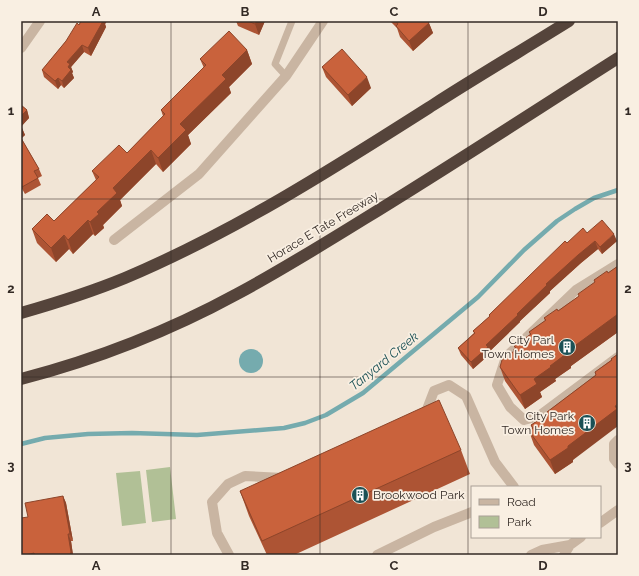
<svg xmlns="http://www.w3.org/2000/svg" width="639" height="576" font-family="Raleway,sans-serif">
  <rect width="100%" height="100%" fill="#f1e5d6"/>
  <path fill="#b1c096" d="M 170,467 L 176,519 L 152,522 L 146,470 Z
    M 140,471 L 146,523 L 122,526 L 116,473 Z"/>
  <path fill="#75abae" d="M239 361a12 12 0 1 1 24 0a12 12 0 1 1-24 0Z"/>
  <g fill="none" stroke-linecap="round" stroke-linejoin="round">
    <path stroke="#75abae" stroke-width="4.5" d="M 21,444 L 45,438 L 88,434 L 132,433 L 197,435 L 284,428 L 305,423 L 326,415 L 363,393 L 478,297 L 524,250 L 557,221 L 575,209 L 594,198 L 618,190"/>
    <path stroke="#c9b5a2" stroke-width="7" d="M 286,76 L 275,64 L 292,21"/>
    <path stroke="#c9b5a2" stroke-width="10" d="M 21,48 L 40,21
      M 114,240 L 199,174 L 286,76 L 323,21
      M 618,264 L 576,290 L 506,357 L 497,385 L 510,407 L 524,420 L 539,416 L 618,357
      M 424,417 L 434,391 L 449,385 L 466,396 L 495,462 L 514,487
      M 618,440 L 614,444 L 614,459 L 618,464
      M 600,523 L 618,510
      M 229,555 L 217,533 L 212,502 L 228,484 L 245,476 L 283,478
      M 377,555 L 434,527 L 472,512
      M 531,555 L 542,550 L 570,545
      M 564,555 L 570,545 L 581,537"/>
    <path stroke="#55443b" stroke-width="12" d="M 21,313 C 56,303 91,292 125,278 C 234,232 334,168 433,105 C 478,76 524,49 569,21
      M 21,379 C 94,360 171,330 237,294 C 280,271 322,245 364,219 C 449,167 533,112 618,58"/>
  </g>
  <path fill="#ad5434" d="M 81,21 L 107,21 L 105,24 L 106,27 L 91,56 L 84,52 L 71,67 L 73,72 L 72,73 L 74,78 L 64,88 L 61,85 L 58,89 L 44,77 L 42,70 L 66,41 L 79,25 Z
    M 236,21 L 265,21 L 259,35 L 238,26 Z
    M 390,21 L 428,21 L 433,33 L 413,51 L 400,37 L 397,28 Z
    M 247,50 L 252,64 L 229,87 L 231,93 L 188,135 L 191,144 L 163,172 L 156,164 L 120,200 L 122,206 L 103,225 L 104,228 L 95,236 L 93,234 L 73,254 L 69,249 L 56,262 L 37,243 L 32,229 L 54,221 L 96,180 L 92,171 L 127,153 L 163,116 L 161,110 L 204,68 L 200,59 Z
    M 322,67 L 371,88 L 352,106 L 326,77 Z
    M 21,105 L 27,110 L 29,118 L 21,126 L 25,135 L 21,138 L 39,169 L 42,176 L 38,178 L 41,185 L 25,194 L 21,187 Z
    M 587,233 L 617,241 L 602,254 L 598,249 L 581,263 L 550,291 L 550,293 L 520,321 L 520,322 L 489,352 L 490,354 L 473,369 L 461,355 L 458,348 L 474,333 L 473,331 L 490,316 L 489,315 L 567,243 Z
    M 618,266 L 618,332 L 571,366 L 571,368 L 555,379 L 556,381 L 540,392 L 542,397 L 525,409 L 505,381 L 500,367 L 514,352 L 513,350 L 515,349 L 514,346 L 530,335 L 529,332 L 545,321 L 544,318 L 558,311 L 579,296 L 595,283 L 594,280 L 608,273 Z
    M 618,354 L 573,460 L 573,462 L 555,474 L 534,445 L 529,431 L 532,429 L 531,425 L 547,414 L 547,412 L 596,375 L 595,372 L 611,360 Z
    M 461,450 L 470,474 L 294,555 L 267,555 L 249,516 L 240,491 Z
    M 63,496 L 66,503 L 73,541 L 71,541 L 73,555 L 21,555 L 28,517 Z"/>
  <path fill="#8d452a" d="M 103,21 L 107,21 L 105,24 L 106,27 L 91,56 L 88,48 Z
    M 257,21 L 265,21 L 259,35 L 255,24 Z
    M 429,23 L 433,33 L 413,51 L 409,41 Z
    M 82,45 L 84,52 L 71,67 L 73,72 L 72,73 L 74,78 L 64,88 L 62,81 L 68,67 L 67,62 Z
    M 247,50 L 252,64 L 229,87 L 231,93 L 188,135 L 191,144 L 163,172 L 158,158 L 180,124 L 222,75 Z
    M 367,77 L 371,88 L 352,106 L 348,95 Z
    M 58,78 L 61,85 L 58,89 L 55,81 Z
    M 27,110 L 29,118 L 21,127 L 21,116 Z
    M 22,128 L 25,135 L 21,139 L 21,129 Z
    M 151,150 L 156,164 L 120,200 L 122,206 L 103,225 L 104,228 L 95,236 L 90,222 L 113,188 Z
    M 88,220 L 93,234 L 73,254 L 68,240 Z
    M 614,234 L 617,241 L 602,254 L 600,247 Z
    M 64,235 L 69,249 L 56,262 L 51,248 Z
    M 595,241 L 598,249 L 581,263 L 550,291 L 550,293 L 520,321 L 520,322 L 489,352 L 490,354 L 473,369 L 471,362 L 486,345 L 546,284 L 578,255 Z
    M 618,314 L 618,332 L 571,366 L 571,368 L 555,379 L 556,381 L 540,392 L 542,397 L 525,409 L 520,395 L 534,379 L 565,353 Z
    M 618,404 L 618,426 L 573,460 L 573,462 L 555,474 L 550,460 Z
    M 63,496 L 66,503 L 73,541 L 70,534 Z
    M 68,534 L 71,541 L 73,555 L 70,555 Z"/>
  <path fill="#c9623c" stroke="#8d452a" d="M 81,21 L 103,21 L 88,48 L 82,45 L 67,62 L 70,64 L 68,67 L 71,70 L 62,81 L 58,78 L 55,81 L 42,70 L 66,41 L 77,23 L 79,25 Z
    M 248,21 L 257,21 L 255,24 Z
    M 396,21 L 428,21 L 429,23 L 409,41 L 396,26 L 398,24 Z
    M 229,31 L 247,50 L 222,75 L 226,79 L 180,124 L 186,130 L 158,158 L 151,150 L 113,188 L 117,193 L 97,212 L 99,214 L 90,222 L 88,220 L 68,240 L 64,235 L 51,248 L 32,229 L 47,214 L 54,221 L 99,177 L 92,171 L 119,145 L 127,153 L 165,114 L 161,110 L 206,65 L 200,59 Z
    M 342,49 L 367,77 L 348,95 L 322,67 Z
    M 21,105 L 27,110 L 21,116 Z
    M 21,138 L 39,169 L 34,171 L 38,178 L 22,187 L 21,184 Z
    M 602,220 L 614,234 L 600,247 L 595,241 L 578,255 L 546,284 L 547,285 L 517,314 L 518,315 L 486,345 L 488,347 L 471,362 L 458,348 L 475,333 L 473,331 L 490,316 L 489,315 L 565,241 L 567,243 L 583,228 L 587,233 Z
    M 618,266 L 618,314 L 565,353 L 566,354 L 550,366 L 551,367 L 534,379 L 537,384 L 520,395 L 500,367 L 502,360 L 514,351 L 513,350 L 516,348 L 514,346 L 531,334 L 529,332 L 546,320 L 544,318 L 557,309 L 558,311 L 579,296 L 578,294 L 595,282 L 594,280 L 607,271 L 608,273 Z
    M 618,354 L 618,404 L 615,406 L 617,409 L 568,446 L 568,448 L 550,460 L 529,431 L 533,428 L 531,425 L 548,414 L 547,412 L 596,375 L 595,372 L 612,360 L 611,359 Z
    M 439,400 L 461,450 L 262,541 L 240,491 Z
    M 63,496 L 70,534 L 68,534 L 71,552 L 70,555 L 35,555 L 34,553 L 26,555 L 21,555 L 21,518 L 28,517 L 25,503 Z"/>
  <path fill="none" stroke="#332a25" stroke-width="1" stroke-opacity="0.55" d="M 171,21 L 171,555M 320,21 L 320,555M 468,21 L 468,555M 21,199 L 618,199M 21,377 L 618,377"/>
  <defs>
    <g id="building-disc" transform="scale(0.9)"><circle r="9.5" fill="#1a5055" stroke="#f9efe2"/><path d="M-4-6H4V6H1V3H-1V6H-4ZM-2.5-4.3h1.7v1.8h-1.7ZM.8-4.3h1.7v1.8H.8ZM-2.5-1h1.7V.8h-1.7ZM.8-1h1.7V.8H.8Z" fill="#fff"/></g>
  </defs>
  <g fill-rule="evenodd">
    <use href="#building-disc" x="567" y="347"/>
    <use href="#building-disc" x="587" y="423"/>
    <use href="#building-disc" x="360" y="495"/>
  </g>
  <g text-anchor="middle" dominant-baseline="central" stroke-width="3.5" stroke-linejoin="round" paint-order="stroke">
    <g font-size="12" fill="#332a25" stroke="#f9efe2">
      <text transform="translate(323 227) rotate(-31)">Horace E Tate Freeway</text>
    </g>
    <g font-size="12" fill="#332a25" stroke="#f9efe2" text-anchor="end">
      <text x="554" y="340">City Parl<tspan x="554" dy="14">Town Homes</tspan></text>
      <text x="574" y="416">City Park<tspan x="574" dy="14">Town Homes</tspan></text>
      <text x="373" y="495" text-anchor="start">Brookwood Park</text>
    </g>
    <g font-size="13" font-style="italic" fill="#1a5055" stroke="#f9efe2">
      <text transform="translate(384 361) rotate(-39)">Tanyard Creek</text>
    </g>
  </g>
  <rect width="639" height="576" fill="none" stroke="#f9efe2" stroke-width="44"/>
  <rect x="471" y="486" width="130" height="52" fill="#f9efe2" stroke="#aaa096"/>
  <rect x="479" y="499" width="20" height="6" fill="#c9b5a2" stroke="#aaa096"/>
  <text x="507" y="506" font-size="12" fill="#332a25">Road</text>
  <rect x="479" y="516" width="20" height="12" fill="#b1c096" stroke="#aaa096"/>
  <text x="507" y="526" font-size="12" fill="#332a25">Park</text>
  <rect x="22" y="22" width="595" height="532" fill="none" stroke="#332a25" stroke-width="1.5"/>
  <g font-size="13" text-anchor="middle" font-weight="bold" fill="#332a25">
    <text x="96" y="16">A</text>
    <text x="245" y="16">B</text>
    <text x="394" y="16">C</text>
    <text x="543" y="16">D</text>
    <text x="11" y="115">1</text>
    <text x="628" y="115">1</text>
    <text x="11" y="293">2</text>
    <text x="628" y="293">2</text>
    <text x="11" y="470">3</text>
    <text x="628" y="470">3</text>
    <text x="96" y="570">A</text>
    <text x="245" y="570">B</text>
    <text x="394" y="570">C</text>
    <text x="543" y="570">D</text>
  </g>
</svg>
